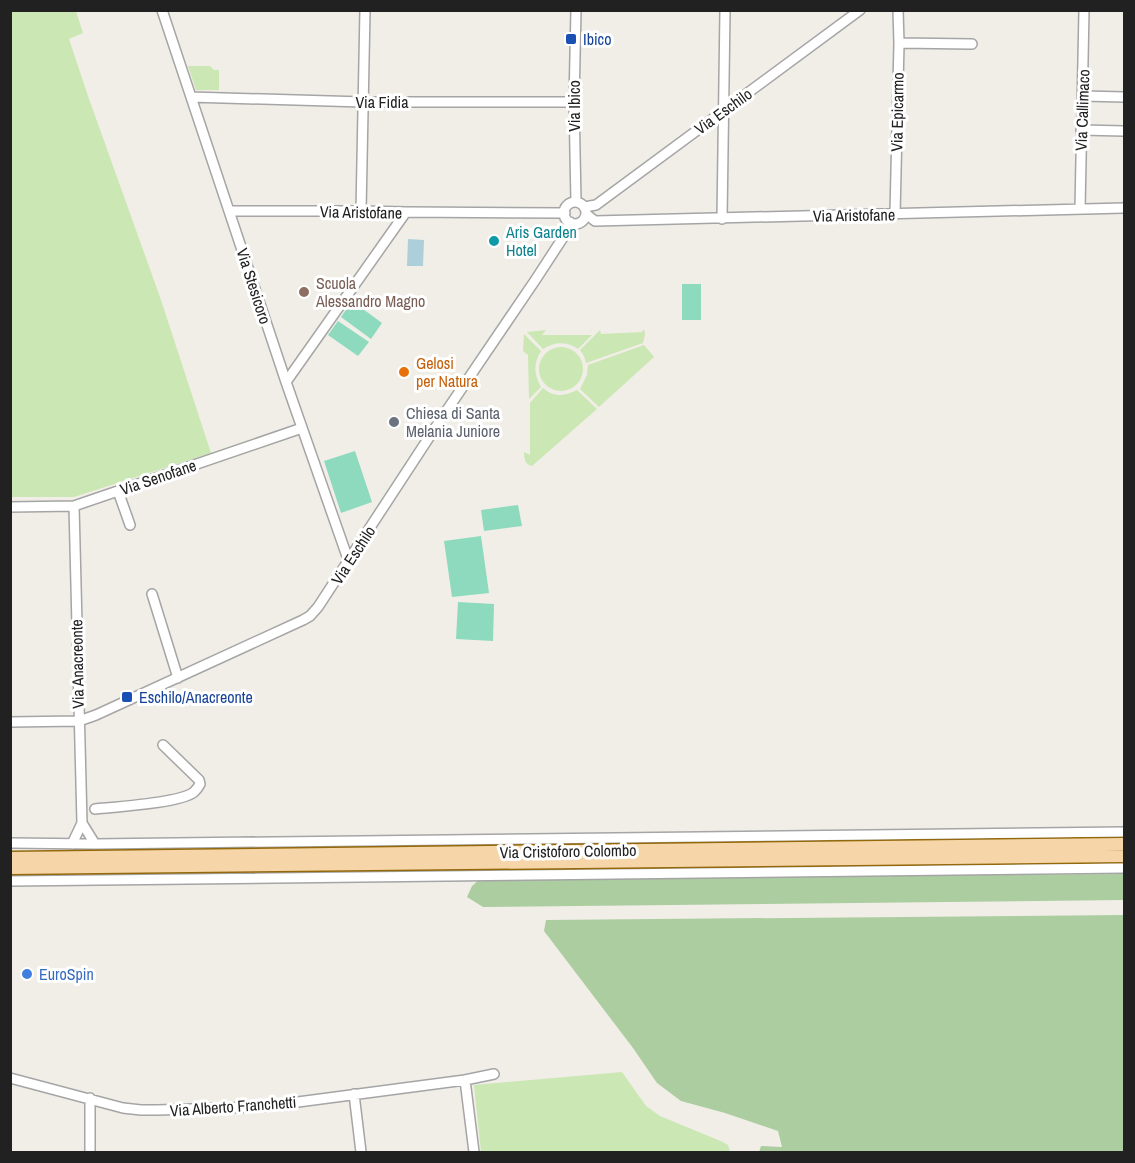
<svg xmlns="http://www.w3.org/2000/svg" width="1135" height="1163" font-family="'Archivo Narrow',sans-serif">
  <rect width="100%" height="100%" fill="#f1eee8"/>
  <path fill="#cbe7b3" d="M 11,10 L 76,11 L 83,33 L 69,39 L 88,96 L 161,300 L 211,453 L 74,497 L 11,497 Z
    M 188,66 L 210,66 L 214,70 L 219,70 L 219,90 L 196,90 Z
    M 644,329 L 645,334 L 643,343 L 586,363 L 584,356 L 580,350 L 600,330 L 601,334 L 642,332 Z
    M 546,330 L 542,335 L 592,335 L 578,349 C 565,341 555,342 543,349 L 527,332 Z
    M 524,334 L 541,351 C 533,364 534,374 541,387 L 529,399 L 528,355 L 523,351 Z
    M 644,345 L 654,357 L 599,407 L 580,389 L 587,375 L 588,365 Z
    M539 369a22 22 0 1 1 44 0a22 22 0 1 1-44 0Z
    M 543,388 C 555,398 564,396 577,390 L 597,409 L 532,466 C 525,465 524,458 524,452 L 530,455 L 530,403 Z
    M 622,1072 L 646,1106 L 660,1116 L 723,1142 L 728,1145 L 730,1152 L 481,1152 L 474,1085 Z"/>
  <path fill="#accda0" d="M 1124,874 L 1124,900 L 483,907 L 467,897 L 472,886 L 480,879 Z
    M 1124,915 L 1124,1152 L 759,1152 L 761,1146 L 782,1147 L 778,1131 L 725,1113 L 681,1101 L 657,1083 L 633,1048 L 544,931 L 546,920 Z"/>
  <path fill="#8ddabe" d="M 682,284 L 701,284 L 701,320 L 682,320 Z
    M 352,301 L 382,323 L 371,339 L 341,317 Z
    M 338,321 L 369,342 L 358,356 L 328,335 Z
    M 355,451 L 372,502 L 341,513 L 324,461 Z
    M 518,505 L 522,526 L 484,531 L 481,510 Z
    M 481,536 L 489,593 L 452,597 L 444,541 Z
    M 458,602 L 494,604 L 493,641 L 456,639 Z"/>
  <path fill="#accfdb" d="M 408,239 L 424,240 L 423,266 L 407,266 Z"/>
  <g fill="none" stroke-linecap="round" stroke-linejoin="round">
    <g stroke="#a5a5a5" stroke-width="12">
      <path id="minor" d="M 162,10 L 286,382 L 349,562
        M 576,10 L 574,102 L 576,202
        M 899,43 L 972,44
        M 1083,96 L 1124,97
        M 191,97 L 363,102 L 574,102
        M 1081,130 L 1124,131
        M564 213a11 11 0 1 1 22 0a11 11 0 1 1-22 0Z
        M 584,207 L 596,205 L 860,10
        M 1080,209 L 1084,10
        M 230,211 L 361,211 L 406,212 L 565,213
        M 361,211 L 365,10
        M 586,214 L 595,221 L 1124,208
        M 895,214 L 899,43 L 898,10
        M 722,219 L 725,10
        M 286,382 L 406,212
        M 118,491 L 130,525
        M 10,507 L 74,506 L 302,428
        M 152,594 L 178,678
        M 10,722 L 79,721 L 96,715 L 303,620 L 310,616 L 318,607 L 443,416 L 536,279 L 564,236 L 570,222
        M 95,809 C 115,807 181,803 194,792 C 195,791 199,786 200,784 L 199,780 L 163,745
        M 82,823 L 95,844
        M 10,843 L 95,844 L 1124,832
        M 72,844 L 82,823 L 74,506
        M 10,881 L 1124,868
        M 10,1078 L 123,1108 L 141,1110 L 157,1110 L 260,1107 L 465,1080 L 494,1074
        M 465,1080 L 474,1152
        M 354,1094 L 361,1152
        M 90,1098 L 90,1152"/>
    </g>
    <g stroke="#93690b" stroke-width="15">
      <path id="major" d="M 10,858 L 1124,844
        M 10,868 L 1124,856"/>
    </g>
    <use href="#minor" stroke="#fff" stroke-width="9"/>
    <use href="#major" stroke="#f6d6a8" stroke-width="12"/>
  </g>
  <g fill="#1a4fb4" stroke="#fff" stroke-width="2">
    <rect x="565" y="33" width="12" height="12" rx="3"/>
    <rect x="121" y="691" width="12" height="12" rx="3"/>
  </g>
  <circle fill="#0f9aa8" stroke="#fff" stroke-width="2" cx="494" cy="241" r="6"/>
  <circle fill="#8d6e63" stroke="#fff" stroke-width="2" cx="304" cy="292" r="6"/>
  <circle fill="#e8710a" stroke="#fff" stroke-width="2" cx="404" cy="372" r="6"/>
  <circle fill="#6b7280" stroke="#fff" stroke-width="2" cx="394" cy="422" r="6"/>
  <circle fill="#3f7fe0" stroke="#fff" stroke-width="2" cx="27" cy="974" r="6"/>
  <g text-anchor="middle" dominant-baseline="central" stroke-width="6" stroke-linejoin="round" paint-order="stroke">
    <g font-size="16" fill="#164399" stroke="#fff" text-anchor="start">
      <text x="583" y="39">Ibico</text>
      <text x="139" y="697">Eschilo/Anacreonte</text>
    </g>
    <g font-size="16" fill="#212121" stroke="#fff">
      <text x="382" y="102">Via Fidia</text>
      <text transform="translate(574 106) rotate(-90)">Via Ibico</text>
      <text transform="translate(1082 110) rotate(-88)">Via Callimaco</text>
      <text transform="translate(723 111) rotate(-36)">Via Eschilo</text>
      <text transform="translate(897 112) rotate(-89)">Via Epicarmo</text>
      <text transform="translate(361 212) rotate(1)">Via Aristofane</text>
      <text transform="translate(854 215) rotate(-1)">Via Aristofane</text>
      <text transform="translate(254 286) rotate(72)">Via Stesicoro</text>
      <text transform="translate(158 477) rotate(-19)">Via Senofane</text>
      <text transform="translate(353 555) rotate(-57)">Via Eschilo</text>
      <text transform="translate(77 664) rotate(-91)">Via Anacreonte</text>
      <text transform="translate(568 851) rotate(-1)">Via Cristoforo Colombo</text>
      <text transform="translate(233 1106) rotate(-4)">Via Alberto Franchetti</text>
    </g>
    <g font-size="16" fill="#0d838f" stroke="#fff" text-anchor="start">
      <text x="506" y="232">Aris Garden<tspan x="506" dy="18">Hotel</tspan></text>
    </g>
    <g font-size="16" fill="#785e54" stroke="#fff" text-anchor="start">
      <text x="316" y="283">Scuola<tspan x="316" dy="18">Alessandro Magno</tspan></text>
    </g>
    <g font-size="16" fill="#c56008" stroke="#fff" text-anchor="start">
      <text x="416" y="363">Gelosi<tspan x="416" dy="18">per Natura</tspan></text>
    </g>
    <g font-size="16" fill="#5b616d" stroke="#fff" text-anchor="start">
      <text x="406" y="413">Chiesa di Santa<tspan x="406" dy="18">Melania Juniore</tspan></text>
    </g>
    <g font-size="16" fill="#366cbe" stroke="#fff" text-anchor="start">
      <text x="39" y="974">EuroSpin</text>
    </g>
  </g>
  <rect width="1135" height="1163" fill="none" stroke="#212121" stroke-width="24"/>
</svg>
